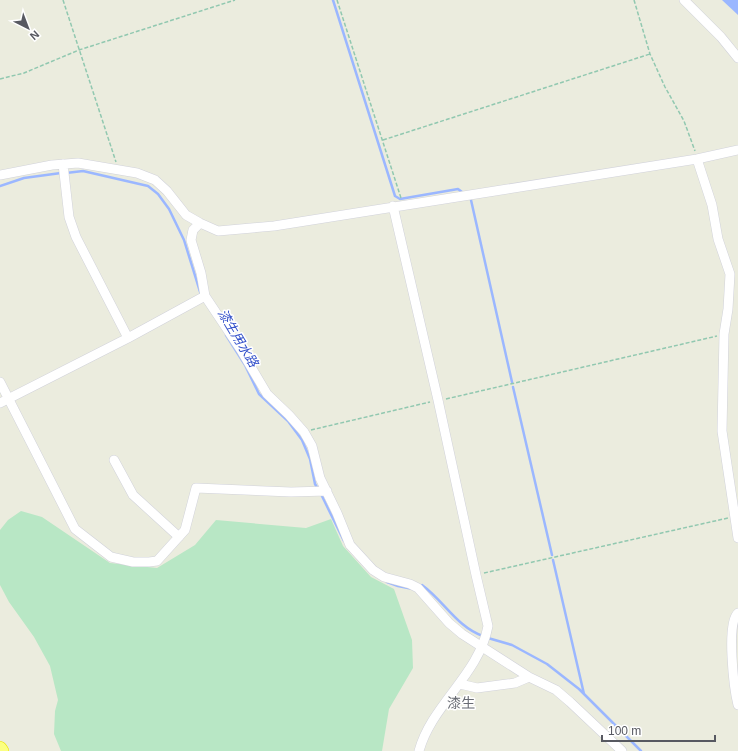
<svg xmlns="http://www.w3.org/2000/svg" width="738" height="751" font-family="Arial,'Noto Sans JP',sans-serif">
  <rect width="100%" height="100%" fill="#ebecde"/>
  <path fill="#b8e7c5" d="M 21,511 L 42,517 L 110,563 L 157,568 L 195,545 L 216,520 L 306,528 L 331,519 L 343,546 L 371,577 L 394,589 L 412,640 L 413,668 L 389,709 L 382,751 L 61,751 L 54,734 L 55,711 L 58,700 L 50,666 L 34,637 L 9,602 L 0,585 L 0,530 L 8,520 Z"/>
  <path fill="#9bb7ff" d="M 722,0 L 738,0 L 738,15 Z"/>
  <g fill="none" stroke-linecap="round" stroke-linejoin="round">
    <path stroke="#9bb7ff" stroke-width="2.5" d="M 333,0 L 395,196 L 400,199 L 458,189 L 462,192
      M 66,173 L 83,171 L 148,186 L 158,194 L 169,209 L 184,240 L 201,295
      M 0,186 L 24,178 L 61,173
      M 471,200 L 512,382
      M 226,335 L 245,365 L 259,394 L 288,421 L 302,440 L 310,459 L 315,484 L 318,489
      M 513,387 L 552,555
      M 321,494 L 344,541
      M 553,560 L 584,694
      M 387,582 L 398,586 L 413,589
      M 420,586 L 422,585 C 444,601 457,627 483,636
      M 488,638 L 512,645 L 547,664 L 579,689 L 641,751"/>
    <g stroke="#d1d2da" stroke-width="10">
      <path id="minor" d="M 684,0 L 721,37 L 738,58
        M 697,159 L 712,205 L 718,239 L 730,274 L 728,309 L 724,334 L 722,431 L 738,538
        M 63,164 L 69,217 L 76,237 L 128,338
        M 0,175 L 52,165 L 78,163 L 137,173 L 155,180 L 167,191 L 186,215 L 200,223 L 218,231 L 274,226 L 697,159 L 738,150
        M 393,206 L 438,400 L 476,575 L 488,626 C 479,675 432,704 419,751
        M 200,223 L 193,230 L 191,240 L 201,273 L 205,296 L 241,350 L 267,394 L 289,415 L 304,432 L 312,446 L 320,478 L 337,513 L 350,545 L 373,570 L 384,577 L 410,584 L 418,588 L 449,623 L 462,634 L 529,677 L 556,690 L 570,702 L 622,751
        M 0,382 L 75,529 L 111,557 L 133,562 L 149,562 L 157,561 L 185,530 L 196,488 L 291,492 L 327,491
        M 0,403 L 128,338 L 205,296
        M 114,460 L 133,495 L 179,537
        M 738,613 C 726,623 734,689 738,705
        M 460,684 L 477,688 L 515,683 L 529,677"/>
    </g>
    <g stroke="#eae400" stroke-width="14">
      <path id="highway" d="M 0,748 L 2,751"/>
    </g>
    <path stroke="#91c8b0" stroke-width="1.5" stroke-dasharray="4 2" stroke-linecap="butt" d="M 63,0 L 116,162
      M 337,0 L 401,198
      M 634,0 L 650,54 L 665,87 L 684,121 L 695,151
      M 0,79 L 24,73 L 79,50 L 235,0
      M 383,140 L 650,54
      M 446,399 L 717,336
      M 311,430 L 430,402
      M 484,573 L 728,518"/>
    <use href="#minor" stroke="#fff" stroke-width="9"/>
    <use href="#highway" stroke="#fbff82" stroke-width="13"/>
  </g>
  <g text-anchor="middle" dominant-baseline="central" stroke-width="3" stroke-linejoin="round" paint-order="stroke">
    <g font-size="13" font-style="italic" fill="#3653cb" stroke="#fff">
      <text transform="translate(238 338) rotate(59)">漆生用水路</text>
    </g>
    <g font-size="14" fill="#686b73" stroke="#fff">
      <text x="461" y="703">漆生</text>
    </g>
  </g>
  <g transform="translate(28 28) rotate(138)" stroke="#ffffff" stroke-width="3" paint-order="stroke">
  <path d="M0-3L7 15L0 10L-7 15Z" fill="#575961"/>
  <text y="-6" font-size="11" font-weight="bold" text-anchor="middle" fill="#575961">N</text>
  </g>
  <path d="M602 735v6h113v-6" fill="none" stroke="#575961" stroke-width="2"/>
  <text x="608" y="735" font-size="12" fill="#575961" stroke="#ffffff" stroke-width="3" paint-order="stroke">100 m</text>
</svg>
